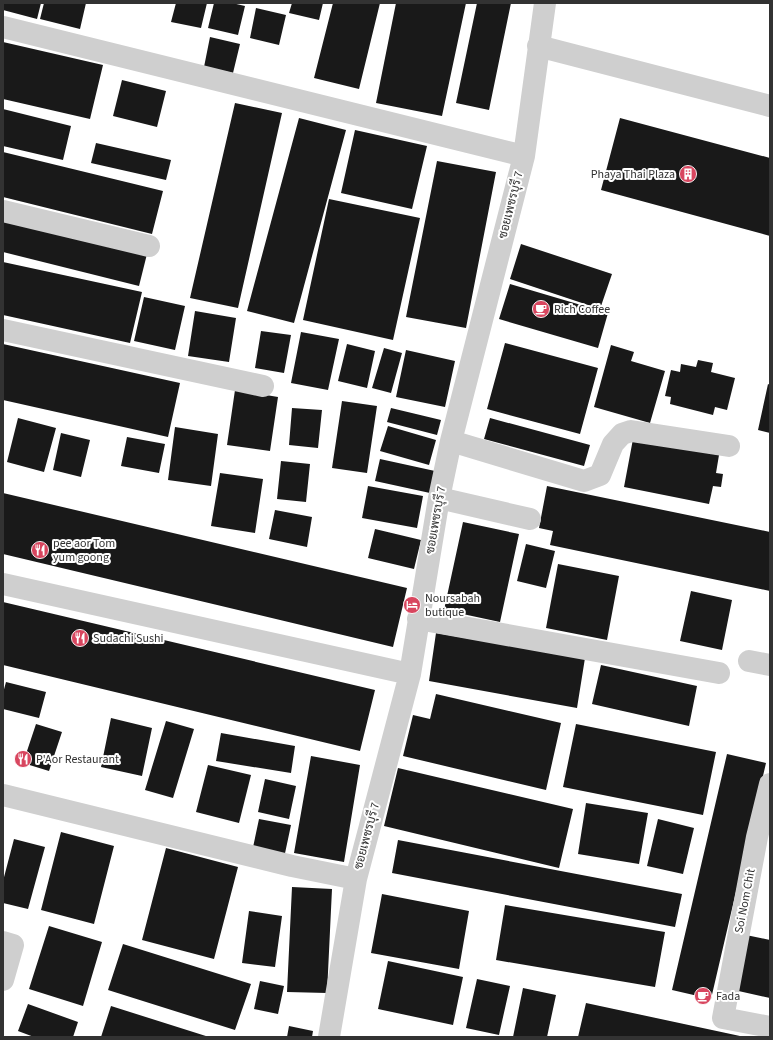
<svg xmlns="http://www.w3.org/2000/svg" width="773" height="1040" font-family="'Source Sans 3',Sarabun,sans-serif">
  <rect width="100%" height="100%" fill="#fff"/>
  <path fill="#191919" d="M 3,3 L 41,3 L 37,19 L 3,10 Z
    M 44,3 L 86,3 L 80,29 L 40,19 Z
    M 176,3 L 207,3 L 201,28 L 171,22 Z
    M 214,3 L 232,3 L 245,6 L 238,35 L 208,28 Z
    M 292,3 L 323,3 L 319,20 L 289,13 Z
    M 333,3 L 380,3 L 359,89 L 314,78 Z
    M 396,3 L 466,3 L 442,116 L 376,103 Z
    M 477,3 L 511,3 L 489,110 L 456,103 Z
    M 256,8 L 286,15 L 279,45 L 250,38 Z
    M 210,37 L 240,44 L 233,73 L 204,67 Z
    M 3,42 L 103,65 L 90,119 L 3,99 Z
    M 122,80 L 166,91 L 157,127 L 113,116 Z
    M 235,103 L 282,113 L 238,308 L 190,298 Z
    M 3,109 L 71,126 L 63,160 L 3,146 Z
    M 299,118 L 346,130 L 294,323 L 247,311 Z
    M 620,118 L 770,158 L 770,236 L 601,190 Z
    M 355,130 L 427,146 L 412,209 L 341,193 Z
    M 96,143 L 171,160 L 166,180 L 91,163 Z
    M 3,152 L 163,191 L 152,234 L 3,197 Z
    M 437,161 L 496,172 L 466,328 L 406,317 Z
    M 329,199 L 420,218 L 393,340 L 303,320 Z
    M 3,217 L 147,254 L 139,286 L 3,252 Z
    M 521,244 L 612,274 L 600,309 L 510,279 Z
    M 3,262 L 142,292 L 130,343 L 3,315 Z
    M 510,284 L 608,313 L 598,348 L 499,319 Z
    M 144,297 L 185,306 L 175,350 L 134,341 Z
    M 195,311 L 236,318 L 229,362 L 188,356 Z
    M 261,331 L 291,335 L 284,373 L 255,368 Z
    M 301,332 L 339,339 L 328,390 L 291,383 Z
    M 505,343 L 598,368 L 580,434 L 487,409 Z
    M 3,344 L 180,383 L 168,437 L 3,400 Z
    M 347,344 L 375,351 L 367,388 L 338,381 Z
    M 611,345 L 634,352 L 631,361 L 665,371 L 650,423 L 594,407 Z
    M 384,348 L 402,353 L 391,393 L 372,388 Z
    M 406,350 L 455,361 L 445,407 L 396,397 Z
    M 698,360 L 713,363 L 711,372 L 735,378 L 727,410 L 715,407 L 713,415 L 670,404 L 671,397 L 665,396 L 671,370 L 680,372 L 681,364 L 696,367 Z
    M 768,384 L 770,385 L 770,433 L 758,430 Z
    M 235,390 L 278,397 L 270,451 L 227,445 Z
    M 342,401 L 377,406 L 367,473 L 332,468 Z
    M 292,408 L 322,410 L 318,448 L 289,445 Z
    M 391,408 L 441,420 L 437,435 L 387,422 Z
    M 18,418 L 56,428 L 44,472 L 7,462 Z
    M 490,418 L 590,445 L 584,466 L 484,439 Z
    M 388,426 L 436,440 L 429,465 L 380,451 Z
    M 175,427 L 218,434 L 211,486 L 168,480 Z
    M 61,433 L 90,440 L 81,477 L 53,470 Z
    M 127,437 L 165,444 L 159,473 L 121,466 Z
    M 633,439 L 719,455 L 716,473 L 723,474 L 721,487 L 713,486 L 709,504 L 624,487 Z
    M 380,459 L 435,471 L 430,493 L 375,481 Z
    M 281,461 L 310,464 L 306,502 L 277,499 Z
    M 220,473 L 263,479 L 255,533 L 211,526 Z
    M 368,486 L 423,496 L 417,528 L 362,518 Z
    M 547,486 L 770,532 L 770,591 L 550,545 L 553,531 L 539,528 Z
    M 3,493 L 407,588 L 393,647 L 3,554 Z
    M 275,510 L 312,517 L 307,547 L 269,539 Z
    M 463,522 L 519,534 L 500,622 L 444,610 Z
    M 375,529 L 421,540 L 414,569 L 368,558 Z
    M 526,544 L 555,551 L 546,588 L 517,581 Z
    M 558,564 L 619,576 L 607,640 L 546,628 Z
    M 691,591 L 732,600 L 722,650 L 680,641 Z
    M 3,602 L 375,690 L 360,751 L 3,665 Z
    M 436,633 L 585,658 L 577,708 L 429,681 Z
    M 601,665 L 697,686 L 689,726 L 592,704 Z
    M 6,682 L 46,692 L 39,718 L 3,709 L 3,693 Z
    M 436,694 L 561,723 L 546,790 L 403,756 L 413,715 L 430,719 Z
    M 111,718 L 152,728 L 142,776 L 101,767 Z
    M 166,721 L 194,729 L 173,798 L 145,790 Z
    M 36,724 L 62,732 L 49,771 L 23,763 Z
    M 576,724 L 716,752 L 703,815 L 563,787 Z
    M 221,733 L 295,746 L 291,773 L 216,761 Z
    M 727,754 L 766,763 L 711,999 L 672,990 Z
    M 311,756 L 360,765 L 344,862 L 294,853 Z
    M 208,765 L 251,775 L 239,823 L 196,812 Z
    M 398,768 L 573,809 L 559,868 L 384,826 Z
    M 265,779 L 296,786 L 289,819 L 258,812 Z
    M 586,803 L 648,813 L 639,864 L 578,854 Z
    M 259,819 L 291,825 L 284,858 L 252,852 Z
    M 658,819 L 694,828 L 683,874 L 647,866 Z
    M 61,832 L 114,846 L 94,924 L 41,910 Z
    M 14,839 L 45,847 L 28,909 L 3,903 L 3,881 Z
    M 398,840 L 682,894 L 675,927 L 392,873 Z
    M 166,848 L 238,867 L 214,959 L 142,940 Z
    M 292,887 L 332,889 L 327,993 L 287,992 Z
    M 382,894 L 469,911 L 459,969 L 371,953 Z
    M 505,905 L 665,932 L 655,987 L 496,960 Z
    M 249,911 L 282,916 L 275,967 L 242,963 Z
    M 49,926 L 102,942 L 83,1006 L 29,989 Z
    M 746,935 L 770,940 L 770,998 L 734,990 Z
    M 123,944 L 251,984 L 235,1030 L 108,990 Z
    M 388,961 L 463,977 L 453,1025 L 378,1009 Z
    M 477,979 L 510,986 L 499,1035 L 466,1028 Z
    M 260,981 L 284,986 L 278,1014 L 254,1009 Z
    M 523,988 L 556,995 L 547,1037 L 513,1037 Z
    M 586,1003 L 740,1036 L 740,1037 L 578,1037 Z
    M 28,1004 L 78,1022 L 73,1037 L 34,1037 L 18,1031 Z
    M 111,1006 L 209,1037 L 101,1037 Z
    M 289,1026 L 313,1031 L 312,1037 L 287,1037 Z"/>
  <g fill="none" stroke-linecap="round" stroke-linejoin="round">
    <path stroke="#cfcfcf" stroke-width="22" d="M 3,27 L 524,156
      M 538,46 L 770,106
      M 3,211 L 149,246
      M 3,330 L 263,386
      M 451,441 L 584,481 L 600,475 L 613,444 L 622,434 L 631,431 L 729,446
      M 439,498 L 530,519
      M 3,584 L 410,674
      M 418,619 L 719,673
      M 749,661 L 770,665
      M 770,784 L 757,837 L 723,1018 L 770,1027
      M 3,795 L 292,866 L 356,879
      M 3,942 L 13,945 L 3,980
      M 329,1037 L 356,879 L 410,674 L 439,498 L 451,441 L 524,156 L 545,3"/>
  </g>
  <defs>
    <g id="building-disc" transform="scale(0.9)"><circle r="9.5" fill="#d8465f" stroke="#fff"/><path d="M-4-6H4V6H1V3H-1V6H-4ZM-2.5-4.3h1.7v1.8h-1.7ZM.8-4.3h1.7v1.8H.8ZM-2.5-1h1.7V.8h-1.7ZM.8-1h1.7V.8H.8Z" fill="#fff"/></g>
    <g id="cafe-disc" transform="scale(0.9)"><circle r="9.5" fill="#d8465f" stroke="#fff"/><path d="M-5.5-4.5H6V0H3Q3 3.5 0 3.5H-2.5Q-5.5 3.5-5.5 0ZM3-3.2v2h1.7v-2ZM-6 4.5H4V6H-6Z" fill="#fff"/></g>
    <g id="restaurant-disc" transform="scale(0.9)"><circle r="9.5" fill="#d8465f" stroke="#fff"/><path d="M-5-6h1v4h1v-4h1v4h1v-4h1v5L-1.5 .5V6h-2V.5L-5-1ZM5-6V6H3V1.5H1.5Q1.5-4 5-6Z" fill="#fff"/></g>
    <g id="hotel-disc" transform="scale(0.9)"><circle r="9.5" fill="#d8465f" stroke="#fff"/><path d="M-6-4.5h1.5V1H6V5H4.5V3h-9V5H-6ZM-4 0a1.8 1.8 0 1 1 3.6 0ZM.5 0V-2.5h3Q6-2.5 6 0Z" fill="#fff"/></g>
  </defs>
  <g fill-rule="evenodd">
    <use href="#building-disc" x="688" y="174"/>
    <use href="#cafe-disc" x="541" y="309"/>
    <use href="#restaurant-disc" x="40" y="550"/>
    <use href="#hotel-disc" x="412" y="605"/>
    <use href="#restaurant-disc" x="80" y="638"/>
    <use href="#restaurant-disc" x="23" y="759"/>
    <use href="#cafe-disc" x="703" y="996"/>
  </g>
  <g text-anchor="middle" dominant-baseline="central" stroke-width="4" stroke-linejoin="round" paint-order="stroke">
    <g font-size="12" fill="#323232" stroke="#fff" text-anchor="start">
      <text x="675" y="174" text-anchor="end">Phaya Thai Plaza</text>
      <text x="554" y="309">Rich Coffee</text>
      <text x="53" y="543">pee aor Tom<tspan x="53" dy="14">yum goong</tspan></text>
      <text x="425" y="598">Noursabah<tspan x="425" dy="14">butique</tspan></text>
      <text x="93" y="638">Sudachi Sushi</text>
      <text x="36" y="759">P'Aor Restaurant</text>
      <text x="716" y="996">Fada</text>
    </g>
    <g font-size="12" fill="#323232" stroke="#fff">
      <text transform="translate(511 205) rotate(-76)">ซอยเพชรบุรี 7</text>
      <text transform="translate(436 520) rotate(-80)">ซอยเพชรบุรี 7</text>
      <text transform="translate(367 836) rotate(-75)">ซอยเพชรบุรี 7</text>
      <text transform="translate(745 901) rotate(-79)">Soi Nom Chit</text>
    </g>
  </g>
  <rect width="773" height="1040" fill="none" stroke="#323232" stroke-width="8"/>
</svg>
